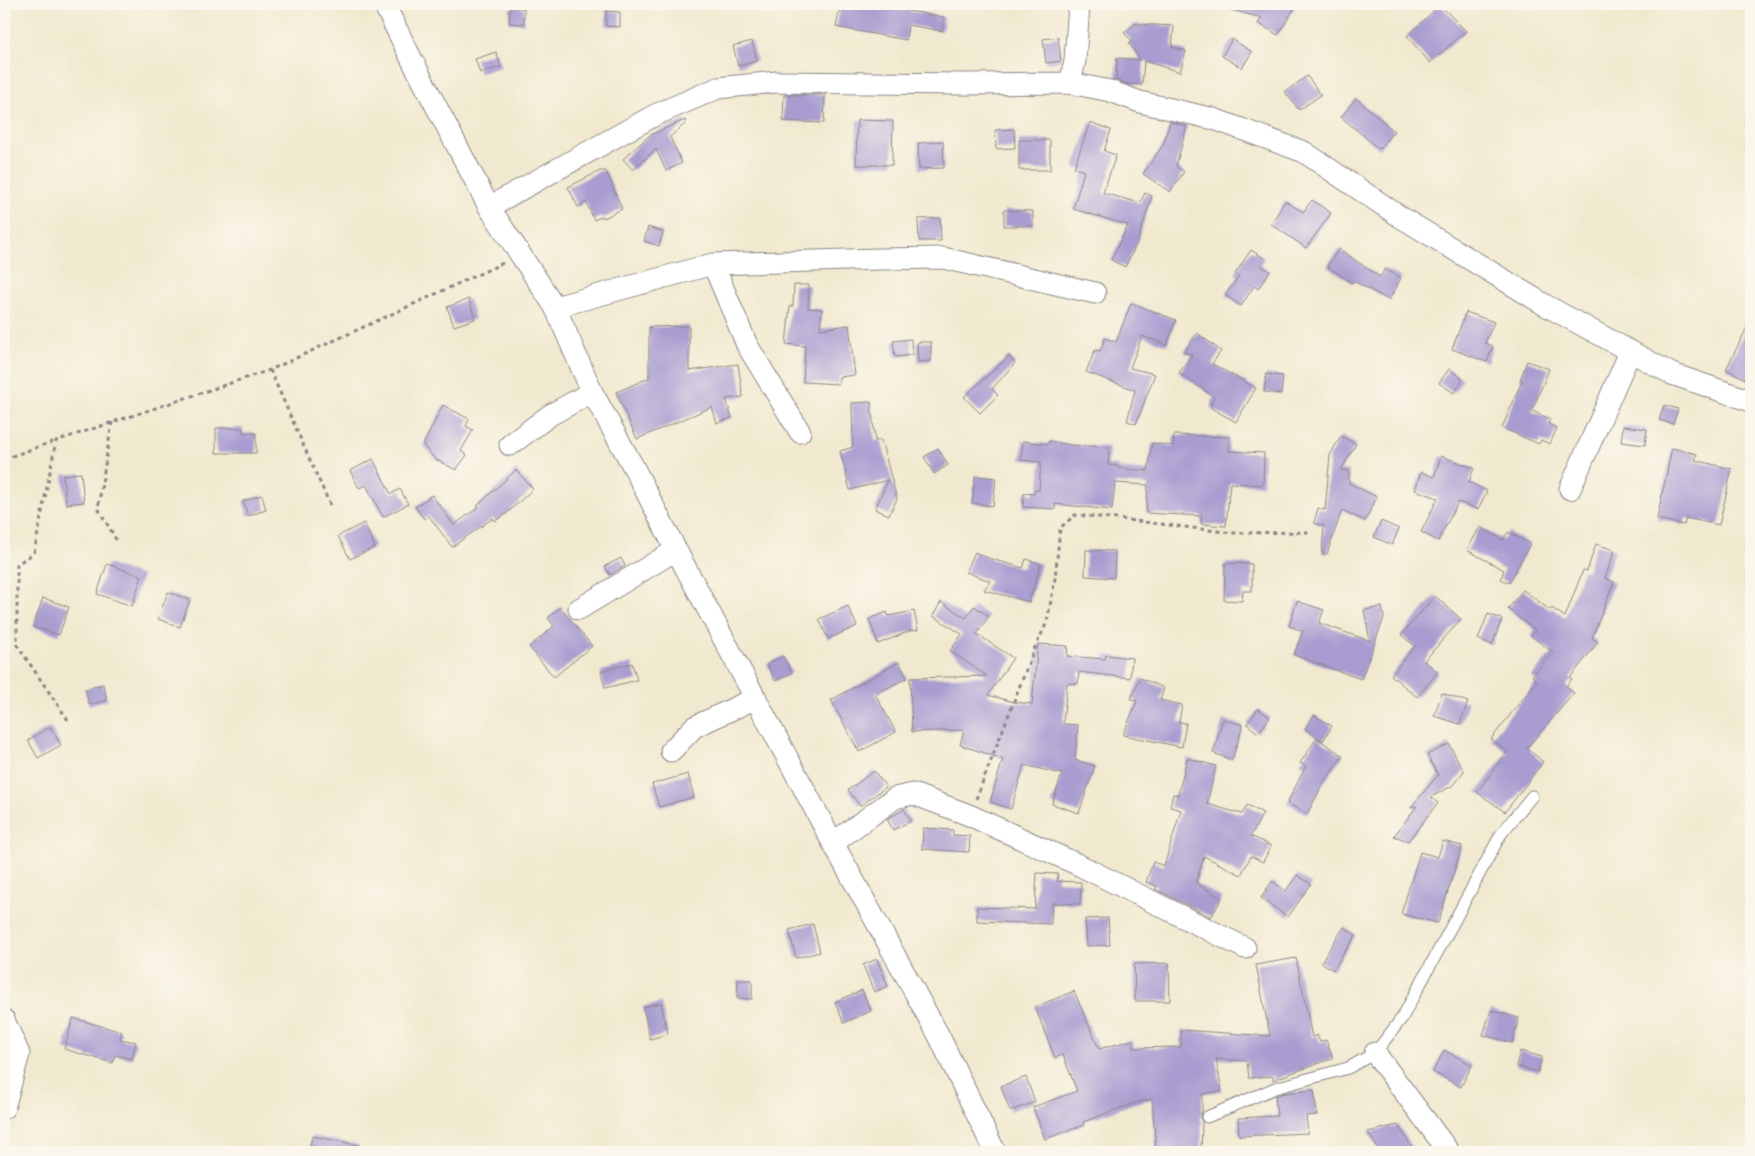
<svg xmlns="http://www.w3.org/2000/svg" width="1755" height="1156" font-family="'IM FELL French Canon',serif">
  <rect width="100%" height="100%" fill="#fbf7ec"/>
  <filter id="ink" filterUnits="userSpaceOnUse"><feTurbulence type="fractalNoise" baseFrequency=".02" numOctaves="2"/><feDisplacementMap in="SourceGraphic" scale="10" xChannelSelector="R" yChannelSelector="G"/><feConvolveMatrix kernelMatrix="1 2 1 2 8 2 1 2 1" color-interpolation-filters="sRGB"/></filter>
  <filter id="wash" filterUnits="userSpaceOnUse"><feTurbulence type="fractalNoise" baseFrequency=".0096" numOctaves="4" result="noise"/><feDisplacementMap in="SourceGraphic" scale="20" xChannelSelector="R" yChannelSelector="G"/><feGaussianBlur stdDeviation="1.12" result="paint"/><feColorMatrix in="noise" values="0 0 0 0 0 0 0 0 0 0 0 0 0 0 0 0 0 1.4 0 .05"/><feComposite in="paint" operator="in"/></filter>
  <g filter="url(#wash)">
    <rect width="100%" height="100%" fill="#f1e9cf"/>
    <g id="blocks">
      <path fill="#a89cd0" d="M 841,4 L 868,4 L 944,17 L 942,31 L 908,25 L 906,40 L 836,27 Z
        M 1229,4 L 1297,4 L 1278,35 L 1258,23 L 1262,18 L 1228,9 Z
        M 1440,5 L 1466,31 L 1430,63 L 1407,36 Z
        M 510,8 L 524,8 L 524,24 L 509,23 Z
        M 606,11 L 620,12 L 620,27 L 606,26 Z
        M 1135,24 L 1174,26 L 1172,47 L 1186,51 L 1180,72 L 1144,61 L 1142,85 L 1127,84 L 1116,80 L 1117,58 L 1140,60 L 1129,43 L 1132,41 L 1124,33 Z
        M 1058,37 L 1061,61 L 1046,63 L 1043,39 Z
        M 1232,39 L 1252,52 L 1242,68 L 1222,56 Z
        M 752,41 L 757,61 L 738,66 L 733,46 Z
        M 496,52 L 501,67 L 480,73 L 475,59 Z
        M 1307,76 L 1321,95 L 1299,110 L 1285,92 Z
        M 784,95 L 825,95 L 824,123 L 783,121 Z
        M 1356,98 L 1394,131 L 1379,149 L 1341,117 Z
        M 685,120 L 686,123 L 670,137 L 682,163 L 666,171 L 656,149 L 633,170 L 623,159 L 650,135 Z
        M 857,120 L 893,121 L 892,165 L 856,165 Z
        M 1090,122 L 1111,130 L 1104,151 L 1116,155 L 1103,193 L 1140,203 L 1145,193 L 1152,196 L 1138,241 L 1125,267 L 1111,260 L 1128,225 L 1073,209 L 1084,171 L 1074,168 Z
        M 1170,122 L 1187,126 L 1176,166 L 1184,172 L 1170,192 L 1143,174 L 1163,145 Z
        M 1014,129 L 1015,148 L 996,149 L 995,130 Z
        M 1019,140 L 1050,140 L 1050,170 L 1019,170 Z
        M 943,141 L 944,168 L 919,169 L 918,143 Z
        M 600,171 L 606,171 L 622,209 L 604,218 L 603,216 L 594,220 L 586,202 L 578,207 L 568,187 Z
        M 1312,200 L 1331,213 L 1306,248 L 1271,224 L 1285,201 L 1303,212 Z
        M 1004,210 L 1033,211 L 1033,226 L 1004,226 Z
        M 940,218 L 941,241 L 919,241 L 918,219 Z
        M 648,227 L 663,232 L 659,246 L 644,241 Z
        M 1339,249 L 1380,277 L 1385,269 L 1401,278 L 1389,300 L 1354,281 L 1352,283 L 1327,266 Z
        M 1251,250 L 1264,258 L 1260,265 L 1270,271 L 1258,289 L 1254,286 L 1241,306 L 1225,295 L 1239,276 L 1235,274 Z
        M 794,285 L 809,285 L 808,308 L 822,309 L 820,329 L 849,325 L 855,375 L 839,377 L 839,384 L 803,382 L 805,346 L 786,344 L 790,306 L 793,306 Z
        M 469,299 L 475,319 L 454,326 L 447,307 Z
        M 1131,303 L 1176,320 L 1167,345 L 1142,336 L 1130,368 L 1155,374 L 1136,424 L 1127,421 L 1135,390 L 1086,372 L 1095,350 L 1100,351 L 1105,338 L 1116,342 Z
        M 1466,312 L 1494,322 L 1485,343 L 1493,346 L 1487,362 L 1452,349 Z
        M 1751,320 L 1751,382 L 1726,369 Z
        M 689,326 L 689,371 L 738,364 L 743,397 L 726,399 L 732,418 L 717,423 L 712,407 L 637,439 L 616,392 L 649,378 L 649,327 Z
        M 1197,333 L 1221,351 L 1212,364 L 1256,388 L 1236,422 L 1211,408 L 1211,403 L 1214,397 L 1179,373 L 1192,355 L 1184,352 Z
        M 911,339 L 912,355 L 895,357 L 893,341 Z
        M 917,342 L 931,342 L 931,361 L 918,362 Z
        M 1009,356 L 1015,363 L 992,389 L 998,395 L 980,413 L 964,397 Z
        M 1527,361 L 1549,369 L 1532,411 L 1550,419 L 1548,424 L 1557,428 L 1550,444 L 1541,440 L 1539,444 L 1502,428 L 1522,381 L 1520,380 Z
        M 1449,369 L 1463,379 L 1454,393 L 1439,383 Z
        M 1266,374 L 1283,376 L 1281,394 L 1264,392 Z
        M 871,402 L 875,441 L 881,440 L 897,499 L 889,515 L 875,509 L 888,480 L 850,490 L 840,451 L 853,447 L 852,403 Z
        M 443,405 L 469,419 L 466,426 L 473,430 L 461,451 L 467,455 L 456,470 L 435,459 L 423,445 Z
        M 1664,405 L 1678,409 L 1673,424 L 1659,420 Z
        M 1623,426 L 1647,429 L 1645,445 L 1621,442 Z
        M 216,428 L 243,428 L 243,433 L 256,433 L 256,453 L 216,453 Z
        M 1174,435 L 1229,437 L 1229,451 L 1264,453 L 1263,485 L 1230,483 L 1226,526 L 1201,524 L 1202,516 L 1146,513 L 1148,485 L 1115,483 L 1112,510 L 1055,504 L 1055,509 L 1023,507 L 1024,493 L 1034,494 L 1034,490 L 1039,490 L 1041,462 L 1021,460 L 1023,441 L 1048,444 L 1049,441 L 1070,445 L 1109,447 L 1108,465 L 1118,466 L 1118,468 L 1148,471 L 1152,443 L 1173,446 Z
        M 1341,436 L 1356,444 L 1341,470 L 1349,471 L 1349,483 L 1377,497 L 1365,521 L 1342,510 L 1327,554 L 1322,553 L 1324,526 L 1314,523 L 1318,508 L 1325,510 L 1330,455 Z
        M 938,448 L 948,465 L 934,474 L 924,457 Z
        M 1672,448 L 1697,454 L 1695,460 L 1732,469 L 1719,525 L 1686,518 L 1684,525 L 1657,519 Z
        M 1441,456 L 1474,468 L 1469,482 L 1487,491 L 1478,509 L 1458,502 L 1438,541 L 1421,532 L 1438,498 L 1415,490 L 1421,472 L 1434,477 Z
        M 373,459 L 391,494 L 400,489 L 408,504 L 383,517 L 366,485 L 359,488 L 350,471 Z
        M 516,470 L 533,489 L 506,514 L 495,521 L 493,518 L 452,547 L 429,516 L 424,519 L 415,507 L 432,495 L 454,525 L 479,507 L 477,506 Z
        M 81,473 L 84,502 L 66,504 L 63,475 Z
        M 975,476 L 996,478 L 993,506 L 972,503 Z
        M 262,495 L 266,510 L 248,516 L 243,501 Z
        M 1381,521 L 1399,529 L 1392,545 L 1374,537 Z
        M 364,523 L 375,547 L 350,559 L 338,536 Z
        M 1480,527 L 1503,540 L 1508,532 L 1530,544 L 1509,583 L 1501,579 L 1504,570 L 1467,550 Z
        M 1596,544 L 1615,550 L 1605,578 L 1614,582 L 1592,638 L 1598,642 L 1570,678 L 1572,679 L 1566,686 L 1574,693 L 1527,748 L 1543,762 L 1505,812 L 1477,792 L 1507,752 L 1491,739 L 1537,681 L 1532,676 L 1553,652 L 1531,636 L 1535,630 L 1508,609 L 1523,590 L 1550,610 L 1552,608 L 1565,617 L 1583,570 L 1587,571 Z
        M 1086,550 L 1115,551 L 1114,578 L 1085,576 Z
        M 975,552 L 988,558 L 1023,568 L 1026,559 L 1041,564 L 1029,602 L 984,590 L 990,581 L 966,572 Z
        M 621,558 L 625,566 L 610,575 L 605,566 Z
        M 1225,563 L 1252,564 L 1252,591 L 1243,591 L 1242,601 L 1224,600 Z
        M 107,564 L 142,576 L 132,606 L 97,594 Z
        M 168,592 L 190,600 L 180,627 L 158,619 Z
        M 1435,596 L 1461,619 L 1424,661 L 1438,672 L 1417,697 L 1391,675 L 1415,646 L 1401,635 Z
        M 43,598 L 69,607 L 59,635 L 33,627 Z
        M 1297,601 L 1324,610 L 1319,623 L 1370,641 L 1364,610 L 1382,607 L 1384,618 L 1361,679 L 1294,655 L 1303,631 L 1289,626 Z
        M 941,602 L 966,618 L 974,606 L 989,616 L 977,634 L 1013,658 L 988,695 L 1014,702 L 1032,704 L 1038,644 L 1068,646 L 1067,656 L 1105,659 L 1106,655 L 1132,658 L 1130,678 L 1079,672 L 1078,684 L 1067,683 L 1063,724 L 1078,725 L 1075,760 L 1095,766 L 1079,813 L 1052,804 L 1062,774 L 1024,765 L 1011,809 L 990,802 L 1003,759 L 960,745 L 964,730 L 912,732 L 910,678 L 987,676 L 950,651 L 962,634 L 933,616 Z
        M 848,606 L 857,626 L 828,639 L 819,619 Z
        M 560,607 L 592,646 L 554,677 L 529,647 L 554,626 L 548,618 Z
        M 914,611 L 918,630 L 910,631 L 878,644 L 869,619 L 887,612 L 888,616 Z
        M 1488,614 L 1502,619 L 1492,645 L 1478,639 Z
        M 783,656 L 792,673 L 775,681 L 767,664 Z
        M 899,662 L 907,678 L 875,694 L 896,732 L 859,752 L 831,700 Z
        M 632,663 L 637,680 L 605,688 L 601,671 Z
        M 1140,678 L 1164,688 L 1160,700 L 1182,705 L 1179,722 L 1186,723 L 1182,747 L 1123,735 L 1137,701 L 1131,699 Z
        M 103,684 L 107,700 L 89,705 L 85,689 Z
        M 1442,693 L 1468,702 L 1460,724 L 1434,716 Z
        M 1258,709 L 1270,717 L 1258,733 L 1247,724 Z
        M 1314,715 L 1332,726 L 1323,741 L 1305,729 Z
        M 1223,719 L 1243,725 L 1232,760 L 1213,753 Z
        M 50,727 L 61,745 L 38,758 L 28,740 Z
        M 1317,738 L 1343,756 L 1323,784 L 1307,814 L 1287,803 L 1306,766 L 1300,763 Z
        M 1449,744 L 1464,771 L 1452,786 L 1431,797 L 1438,803 L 1408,841 L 1394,836 L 1417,806 L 1411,807 L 1438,775 L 1427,755 Z
        M 1187,758 L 1216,766 L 1207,804 L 1242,814 L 1247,805 L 1263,813 L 1251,836 L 1271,846 L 1263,862 L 1251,856 L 1241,875 L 1204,856 L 1196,883 L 1222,898 L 1211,917 L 1155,889 L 1157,886 L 1146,882 L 1153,862 L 1164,866 L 1181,810 L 1170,807 L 1173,794 L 1178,795 Z
        M 874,771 L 886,787 L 860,806 L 848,790 Z
        M 688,774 L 694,797 L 659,807 L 652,784 Z
        M 904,809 L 911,821 L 893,830 L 887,819 Z
        M 923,828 L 953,830 L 953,835 L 970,836 L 969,852 L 922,849 Z
        M 1443,841 L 1462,846 L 1438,923 L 1401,914 L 1420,852 L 1438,857 Z
        M 1037,873 L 1058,874 L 1057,881 L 1081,882 L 1080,904 L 1052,903 L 1051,924 L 977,921 L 977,907 L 1035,909 Z
        M 1297,875 L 1311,884 L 1288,917 L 1261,898 L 1272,881 L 1286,891 Z
        M 1108,918 L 1110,945 L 1087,946 L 1085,919 Z
        M 813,924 L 820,952 L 796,958 L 789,930 Z
        M 1344,927 L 1356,935 L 1333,970 L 1321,962 Z
        M 1296,958 L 1312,1037 L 1317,1035 L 1320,1042 L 1326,1040 L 1333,1058 L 1273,1080 L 1273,1076 L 1249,1078 L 1247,1061 L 1216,1059 L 1222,1091 L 1202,1094 L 1202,1112 L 1200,1117 L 1202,1122 L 1201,1152 L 1156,1152 L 1152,1099 L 1132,1104 L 1083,1122 L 1084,1125 L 1045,1139 L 1033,1107 L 1077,1091 L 1063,1055 L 1055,1058 L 1035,1007 L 1074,991 L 1099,1049 L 1132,1040 L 1134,1048 L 1181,1047 L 1181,1030 L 1270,1036 L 1256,965 Z
        M 877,959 L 888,986 L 874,992 L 863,965 Z
        M 1169,963 L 1170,1001 L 1135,1001 L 1134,964 Z
        M 738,980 L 752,980 L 752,999 L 737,998 Z
        M 862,990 L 871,1011 L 844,1023 L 835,1002 Z
        M 661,1003 L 668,1034 L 650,1039 L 643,1007 Z
        M 1491,1010 L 1519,1018 L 1512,1043 L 1483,1035 Z
        M 73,1018 L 122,1032 L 120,1039 L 136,1042 L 132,1059 L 115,1055 L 113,1063 L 64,1049 Z
        M 1444,1050 L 1472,1065 L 1461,1087 L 1433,1072 Z
        M 1520,1051 L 1542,1057 L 1538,1072 L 1516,1066 Z
        M 1026,1077 L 1035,1102 L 1010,1111 L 1001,1086 Z
        M 1314,1090 L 1317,1115 L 1306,1116 L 1308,1133 L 1239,1136 L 1238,1118 L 1277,1116 L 1275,1096 L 1284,1093 Z
        M 1398,1125 L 1412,1147 L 1403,1152 L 1380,1152 L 1368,1132 Z
        M 312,1136 L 359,1145 L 358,1152 L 309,1152 Z"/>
    </g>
  </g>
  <g filter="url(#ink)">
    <use href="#blocks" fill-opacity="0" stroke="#8a8685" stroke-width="1"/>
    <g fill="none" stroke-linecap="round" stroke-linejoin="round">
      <g stroke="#8a8685" stroke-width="13">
        <path id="lane" d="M 1207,1117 L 1275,1088 L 1348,1068 L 1375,1053 L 1402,1018 L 1501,834 L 1532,796"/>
      </g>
      <g stroke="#8a8685" stroke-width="23">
        <path id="street" d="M 384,4 L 413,62 L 489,207 L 555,307 L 592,392 L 634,468 L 676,550 L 833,843 L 939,1036 L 995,1152
          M 1070,83 L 1075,61 L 1079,4
          M 489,207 L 655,115 L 718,88 L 776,82 L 963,84 L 1070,83 L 1110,91 L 1140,102 L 1214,119 L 1304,152 L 1399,216 L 1545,305 L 1672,374 L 1751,401
          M 713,264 L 747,345 L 800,432
          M 555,307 L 713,264 L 880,259 L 943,258 L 1095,293
          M 510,445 L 550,415 L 592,392
          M 1570,489 L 1630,352
          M 579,609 L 676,550
          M 671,751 L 694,727 L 756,698
          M 833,843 L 895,798 L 913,794 L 969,815 L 1081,866 L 1245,948
          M 4,1020 L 19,1054 L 4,1108
          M 1375,1053 L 1449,1152"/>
      </g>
      <path stroke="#8a8685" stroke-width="3" stroke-dasharray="4 4" stroke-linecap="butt" d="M 270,370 L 330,505
        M 112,422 L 98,508 L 118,543
        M 4,459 L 55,441
        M 68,720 L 17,645 L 17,564 L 34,553 L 56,441 L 270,370 L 503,263
        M 976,799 L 1033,652 L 1047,622 L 1055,579 L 1060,528 L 1075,515 L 1120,519 L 1232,533 L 1311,532"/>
      <use href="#lane" stroke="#fff" stroke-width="11"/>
      <use href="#street" stroke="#fff" stroke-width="21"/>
    </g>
  </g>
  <rect width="1755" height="1156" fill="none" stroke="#fbf7ec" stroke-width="20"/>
</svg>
